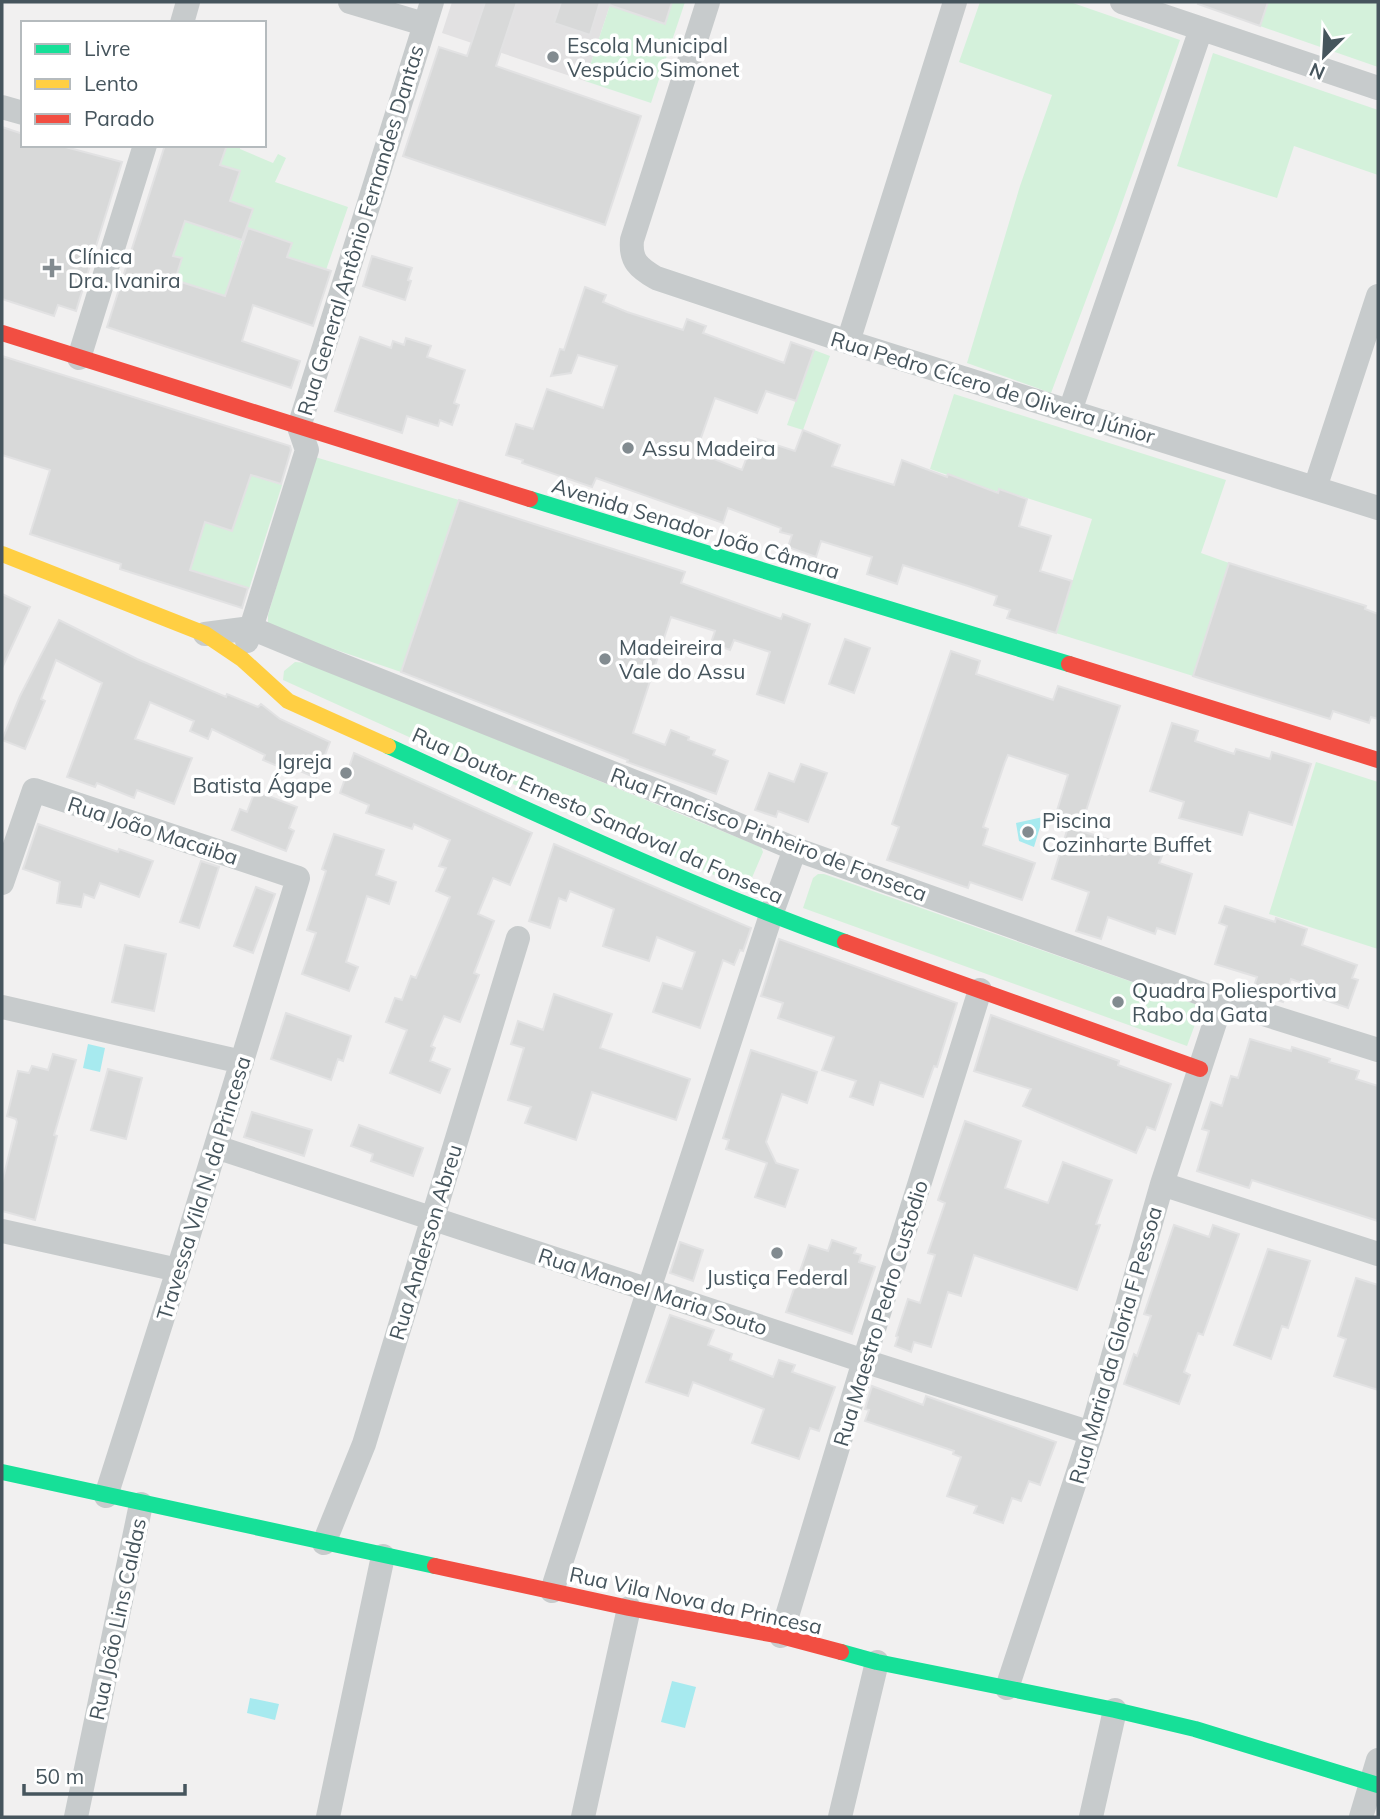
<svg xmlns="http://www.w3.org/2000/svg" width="1380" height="1819" font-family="Mulish,sans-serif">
  <rect width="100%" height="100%" fill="#f1f0f0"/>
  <path fill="#e2e1e2" d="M 452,2 L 611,2 L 585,81 L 442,33 Z"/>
  <path fill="#d4f1db" d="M 611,2 L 629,2 L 626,10 L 665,23 L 672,2 L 685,2 L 651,103 L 585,81 Z
    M 980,2 L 1070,2 L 1180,40 L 1116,220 L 1051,393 L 967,363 L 1020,186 L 1052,95 L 959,62 Z
    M 1268,2 L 1378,2 L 1378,67 L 1260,26 Z
    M 1213,53 L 1378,110 L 1378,175 L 1294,146 L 1277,198 L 1177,166 Z
    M 227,145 L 240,145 L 240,149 L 273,163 L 278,154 L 286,158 L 275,182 L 348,207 L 326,270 L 287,257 L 292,243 L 247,228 L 253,209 L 230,201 L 240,171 L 220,165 Z
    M 182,220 L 242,241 L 232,275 L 282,292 L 275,313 L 175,280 L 181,259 L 173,256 Z
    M 814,350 L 830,356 L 803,430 L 787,425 Z
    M 954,394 L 1226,480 L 1201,553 L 1229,563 L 1193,676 L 1056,633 L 1092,519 L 999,489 L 998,492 L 930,469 Z
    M 315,457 L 459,500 L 401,672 L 272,628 L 268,623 L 268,615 Z
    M 250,475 L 282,485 L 249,589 L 218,579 L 212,598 L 184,590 L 205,522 L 232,531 Z
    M 295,662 L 310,663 L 761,847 L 763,852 L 748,887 L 745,889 L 283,680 L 284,671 Z
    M 1316,762 L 1378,782 L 1378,949 L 1269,914 Z
    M 818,874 L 824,874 L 1195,1004 L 1200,1011 L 1187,1046 L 803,908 L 813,878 Z"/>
  <path fill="#a7eaef" d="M 1043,817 L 1034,847 L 1019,841 L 1016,823 Z
    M 88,1044 L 105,1048 L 100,1072 L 83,1068 Z
    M 672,1681 L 696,1687 L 685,1728 L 661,1722 Z
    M 250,1698 L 279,1704 L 275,1720 L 247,1713 Z"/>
  <path fill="#d8d9d9" stroke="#e2e2e3" stroke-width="2" d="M 485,2 L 517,2 L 496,66 L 641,116 L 605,225 L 403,156 L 439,47 L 467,56 Z
    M 561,2 L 600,2 L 590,35 L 554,23 Z
    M 610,2 L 672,2 L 665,24 L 609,5 Z
    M 1199,2 L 1268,2 L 1260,26 L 1198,4 Z
    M 2,127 L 23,134 L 23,145 L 58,145 L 122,162 L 76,311 L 58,305 L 54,316 L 2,299 Z
    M 165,145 L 227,145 L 220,165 L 240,171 L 230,201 L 253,209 L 242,240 L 185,221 L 173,256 L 182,258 L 175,280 L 225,296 L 248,228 L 292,243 L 287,257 L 331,271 L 313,326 L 253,305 L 242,341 L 300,361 L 291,388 L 107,327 Z
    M 372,256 L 412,268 L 408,280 L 411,281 L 405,300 L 363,286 Z
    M 585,287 L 606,295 L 603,302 L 627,312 L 683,330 L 687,319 L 706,326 L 703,333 L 784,363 L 791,342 L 814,350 L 796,401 L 766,391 L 757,413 L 715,398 L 696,452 L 742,470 L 754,438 L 795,451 L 803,430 L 840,445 L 832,466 L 894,485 L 902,460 L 947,477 L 948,474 L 998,493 L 999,489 L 1027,499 L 1019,526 L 1051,536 L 1040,571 L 1072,581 L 1056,633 L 1007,618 L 1010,610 L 994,605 L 997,596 L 968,586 L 903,565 L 897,584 L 867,574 L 872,557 L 821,541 L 816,557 L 788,547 L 792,535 L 780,532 L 781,528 L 728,508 L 723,523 L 596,478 L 592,487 L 522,463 L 523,460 L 506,455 L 516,424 L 533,429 L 547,389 L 603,408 L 617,366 L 578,355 L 571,373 L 551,376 L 560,349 L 564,350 Z
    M 360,337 L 391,348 L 393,341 L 404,345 L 406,338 L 431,346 L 427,357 L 465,370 L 454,403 L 459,405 L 452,425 L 440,420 L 438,426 L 407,416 L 402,433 L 335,411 Z
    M 2,356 L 290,446 L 291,450 L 281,484 L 251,475 L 232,531 L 205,522 L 190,570 L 248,588 L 242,608 L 120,569 L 121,564 L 30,534 L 50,470 L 2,455 Z
    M 459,500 L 685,572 L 681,583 L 781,619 L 783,614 L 810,624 L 784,703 L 757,694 L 770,652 L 734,640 L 730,650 L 711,643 L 715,631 L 671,617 L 633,733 L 665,745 L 671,730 L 689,737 L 688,740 L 715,750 L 713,755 L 728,761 L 716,794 L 627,762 L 628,760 L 401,672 Z
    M 1229,563 L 1366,606 L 1365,609 L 1378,614 L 1378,719 L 1371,717 L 1369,723 L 1333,711 L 1330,719 L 1193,676 Z
    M 2,594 L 30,607 L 2,668 Z
    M 59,620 L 137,659 L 226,697 L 227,694 L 258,707 L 261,704 L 280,719 L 330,742 L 316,778 L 284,764 L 282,768 L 263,760 L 265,755 L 212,729 L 208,739 L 190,731 L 194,721 L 150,702 L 135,739 L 192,758 L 174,804 L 137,790 L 134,798 L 97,783 L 95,787 L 67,777 L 102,683 L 56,660 L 41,699 L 45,701 L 25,749 L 2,740 L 20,696 Z
    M 845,639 L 870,648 L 854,693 L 829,684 Z
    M 951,651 L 980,661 L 976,674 L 1053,700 L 1058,686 L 1120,706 L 1081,826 L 1055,817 L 1068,775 L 1008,755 L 1005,762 L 983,827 L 988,829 L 983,845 L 1035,863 L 1022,900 L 970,882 L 968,888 L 887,860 L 899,827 L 892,824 Z
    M 1172,723 L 1198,731 L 1195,741 L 1234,754 L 1236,749 L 1270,759 L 1272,752 L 1311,764 L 1292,825 L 1249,812 L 1242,835 L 1179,818 L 1184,802 L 1150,791 Z
    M 354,753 L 532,833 L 510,885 L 493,878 L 478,914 L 494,921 L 474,973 L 479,975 L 460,1022 L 444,1016 L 431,1046 L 435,1048 L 430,1061 L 450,1069 L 440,1093 L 390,1073 L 407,1030 L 386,1022 L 395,998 L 402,1000 L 411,976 L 416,978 L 450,897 L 436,891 L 446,868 L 439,866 L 450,840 L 414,824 L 412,829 L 366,813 L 369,805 L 340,793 Z
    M 801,764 L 827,773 L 808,822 L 778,811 L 776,817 L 755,810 L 769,773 L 794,782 Z
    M 255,791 L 297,807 L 289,828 L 294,831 L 286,851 L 232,830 L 240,809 L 247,812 Z
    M 38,824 L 118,852 L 119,849 L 153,861 L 139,897 L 100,883 L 94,898 L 84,894 L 81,907 L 57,903 L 60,882 L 23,869 Z
    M 1068,827 L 1162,856 L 1159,863 L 1192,874 L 1175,934 L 1157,928 L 1155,934 L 1108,917 L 1101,939 L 1076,931 L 1089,892 L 1052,879 Z
    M 334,834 L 384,850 L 376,875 L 396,882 L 389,904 L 367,896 L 346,962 L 358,967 L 349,991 L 302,974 L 316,933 L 307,930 L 326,871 L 322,869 Z
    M 554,844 L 751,928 L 743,951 L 740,950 L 734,965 L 723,960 L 700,1028 L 653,1012 L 663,983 L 682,989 L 695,952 L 657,937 L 649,961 L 603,946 L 614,909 L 570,891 L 566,901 L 559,898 L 550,928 L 529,921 Z
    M 201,861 L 219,867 L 199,928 L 180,922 Z
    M 256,887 L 275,894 L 253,953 L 234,946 Z
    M 1225,906 L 1275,922 L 1276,918 L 1307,929 L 1302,945 L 1357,965 L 1352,978 L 1358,980 L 1348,1008 L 1319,998 L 1322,990 L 1291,979 L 1283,1002 L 1252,992 L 1257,977 L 1215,964 L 1227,926 L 1219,923 Z
    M 779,939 L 957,1003 L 937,1067 L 934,1066 L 923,1097 L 880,1082 L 873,1105 L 850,1097 L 856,1081 L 822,1070 L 834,1037 L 778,1018 L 783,1003 L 761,996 Z
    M 125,945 L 166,954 L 154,1011 L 112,1002 Z
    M 554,994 L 612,1014 L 600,1048 L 690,1079 L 676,1120 L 592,1092 L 576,1140 L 525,1123 L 531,1107 L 508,1100 L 524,1048 L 511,1044 L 518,1021 L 543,1030 Z
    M 286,1013 L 351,1036 L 343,1061 L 338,1059 L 331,1080 L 271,1059 Z
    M 991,1015 L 1119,1061 L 1118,1065 L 1171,1084 L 1155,1130 L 1147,1127 L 1136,1153 L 1023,1106 L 1031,1089 L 974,1071 Z
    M 1250,1039 L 1291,1051 L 1292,1047 L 1330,1059 L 1329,1062 L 1359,1071 L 1356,1079 L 1378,1086 L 1378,1221 L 1252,1180 L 1249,1188 L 1197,1171 L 1209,1131 L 1202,1129 L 1211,1102 L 1222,1106 L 1231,1076 L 1238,1078 Z
    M 751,1050 L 817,1072 L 807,1103 L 782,1094 L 766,1142 L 776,1163 L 798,1170 L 785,1207 L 755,1197 L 767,1163 L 726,1149 L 729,1140 L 723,1138 Z
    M 53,1054 L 76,1060 L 54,1135 L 57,1136 L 35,1220 L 2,1211 L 2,1183 L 17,1122 L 16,1119 L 7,1116 L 18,1071 L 29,1073 L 32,1066 L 48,1070 Z
    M 108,1069 L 142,1078 L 126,1139 L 91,1130 Z
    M 252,1112 L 312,1130 L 304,1156 L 244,1137 Z
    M 965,1121 L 1021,1141 L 1005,1188 L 1048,1203 L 1063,1162 L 1112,1180 L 1096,1224 L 1100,1225 L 1077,1290 L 974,1255 L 961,1296 L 948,1292 L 931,1347 L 914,1342 L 911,1352 L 895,1346 L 898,1337 L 896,1336 L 908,1299 L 920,1303 L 935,1255 L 928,1253 L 945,1203 L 938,1200 Z
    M 359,1125 L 423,1148 L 413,1176 L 371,1161 L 373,1154 L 351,1146 Z
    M 1174,1225 L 1209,1237 L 1213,1225 L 1239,1234 L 1203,1335 L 1198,1333 L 1184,1372 L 1190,1375 L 1179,1404 L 1124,1384 L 1134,1354 L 1137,1356 L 1151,1316 L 1144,1314 Z
    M 832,1240 L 856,1248 L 854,1253 L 861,1255 L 859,1262 L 875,1267 L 852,1334 L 786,1312 L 809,1245 L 828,1251 Z
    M 680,1242 L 703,1250 L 693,1281 L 670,1273 Z
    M 1268,1249 L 1310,1261 L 1288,1328 L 1282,1326 L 1271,1359 L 1234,1345 Z
    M 1356,1278 L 1378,1285 L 1378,1390 L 1334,1376 L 1346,1339 L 1338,1336 Z
    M 670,1315 L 714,1330 L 708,1345 L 732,1354 L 730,1360 L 773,1377 L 779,1360 L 795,1365 L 792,1372 L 835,1387 L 819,1431 L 810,1428 L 799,1459 L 752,1443 L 764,1409 L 693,1382 L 688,1396 L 646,1382 Z
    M 872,1386 L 923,1405 L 926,1396 L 1056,1442 L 1040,1485 L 1029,1481 L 1021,1501 L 1012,1498 L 1003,1523 L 974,1513 L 977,1506 L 947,1496 L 961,1457 L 953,1454 L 954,1451 L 865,1421 L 869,1410 L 865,1409 Z"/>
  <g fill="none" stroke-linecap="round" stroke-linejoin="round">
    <path stroke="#c7cbcc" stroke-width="24" d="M 350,2 L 424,24
      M 708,2 L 632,240 C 630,261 639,268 656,278 L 848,342 L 1378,508
      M 1122,2 L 1378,88
      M 182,23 L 188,2
      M 2,107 L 23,113
      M 848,342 L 955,2
      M 79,358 L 145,145
      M 1070,411 L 1201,29
      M 1315,488 L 1378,296
      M 205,634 L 251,628 L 316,655 L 680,800 L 795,849 L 1222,1001 L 1378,1050
      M 247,641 L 307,450 L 299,427 L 432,2
      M 2,883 L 34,790 L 298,878 L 178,1270 L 106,1496
      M 2,1007 L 242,1062
      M 216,1147 L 864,1361 L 1091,1433
      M 1162,1184 L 1378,1254
      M 2,1231 L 178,1270
      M 324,1543 L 364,1444 L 518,938
      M 552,1591 L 649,1289 L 771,915 L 795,849
      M 781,1636 L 864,1361 L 980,990
      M 1007,1688 L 1091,1433 L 1162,1184 L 1222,1001
      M 76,1817 L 141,1504
      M 328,1817 L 383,1556
      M 583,1817 L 629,1608
      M 840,1817 L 877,1662
      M 1091,1817 L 1115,1710
      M 1361,1817 L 1378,1760"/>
    <path stroke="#16e098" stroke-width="16" d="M 530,499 L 1069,664
      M 388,746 C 539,815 689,886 845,942
      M 2,1472 L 435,1566
      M 841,1652 L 877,1662 L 1115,1710 L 1195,1729 L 1378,1785"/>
    <path stroke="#ffcf43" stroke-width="16" d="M 2,554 L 205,634 L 242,659 L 288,701 L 388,746"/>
    <path stroke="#f24e42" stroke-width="16" d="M 2,333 L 530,499
      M 1069,664 L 1378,760
      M 845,942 L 1200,1069
      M 435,1566 L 629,1608 L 781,1636 L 841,1652"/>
  </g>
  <g fill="#828b90" stroke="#fff" stroke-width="2.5">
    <circle cx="553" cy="57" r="7"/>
    <path d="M48.5 257.5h7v7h7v7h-7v7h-7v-7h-7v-7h7z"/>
    <circle cx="628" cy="448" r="7"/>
    <circle cx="605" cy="659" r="7"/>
    <circle cx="346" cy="773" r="7"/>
    <circle cx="1028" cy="832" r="7"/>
    <circle cx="1118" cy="1002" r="7"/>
    <circle cx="777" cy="1253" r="7"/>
  </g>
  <g text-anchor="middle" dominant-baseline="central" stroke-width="7" stroke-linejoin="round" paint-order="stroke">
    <g font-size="21" fill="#46555d" stroke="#fff" text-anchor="start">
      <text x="567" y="45">Escola Municipal<tspan x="567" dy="24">Vespúcio Simonet</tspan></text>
      <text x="68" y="256">Clínica<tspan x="68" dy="24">Dra. Ivanira</tspan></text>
      <text x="642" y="448">Assu Madeira</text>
      <text x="619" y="647">Madeireira<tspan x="619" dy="24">Vale do Assu</tspan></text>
      <text x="332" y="761" text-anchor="end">Igreja<tspan x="332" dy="24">Batista Ágape</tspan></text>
      <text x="1042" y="820">Piscina<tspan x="1042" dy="24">Cozinharte Buffet</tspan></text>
      <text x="1132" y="990">Quadra Poliesportiva<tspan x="1132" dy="24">Rabo da Gata</tspan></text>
      <text x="777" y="1277" text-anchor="middle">Justiça Federal</text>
    </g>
    <g font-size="21" fill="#46555d" stroke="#fff">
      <text transform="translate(360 230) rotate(-73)">Rua General Antônio Fernandes Dantas</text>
      <text transform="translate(993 387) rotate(17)">Rua Pedro Cícero de Oliveira Júnior</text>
      <text transform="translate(696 528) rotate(17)">Avenida Senador João Câmara</text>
      <text transform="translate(598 815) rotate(24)">Rua Doutor Ernesto Sandoval da Fonseca</text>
      <text transform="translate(153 830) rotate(18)">Rua João Macaiba</text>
      <text transform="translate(769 834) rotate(21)">Rua Francisco Pinheiro de Fonseca</text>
      <text transform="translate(203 1188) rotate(-73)">Travessa Vila N. da Princesa</text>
      <text transform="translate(425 1242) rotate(-73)">Rua Anderson Abreu</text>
      <text transform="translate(653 1291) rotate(18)">Rua Manoel Maria Souto</text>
      <text transform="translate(880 1313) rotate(-73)">Rua Maestro Pedro Custodio</text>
      <text transform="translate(1115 1345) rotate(-74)">Rua Maria da Gloria F Pessoa</text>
      <text transform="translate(696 1600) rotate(12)">Rua Vila Nova da Princesa</text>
      <text transform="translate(117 1619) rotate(-78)">Rua João Lins Caldas</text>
    </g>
  </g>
  <rect width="1380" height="1819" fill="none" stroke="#46555d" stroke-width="7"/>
  <rect x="21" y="21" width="245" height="126" fill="#ffffff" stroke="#b5bbbe" stroke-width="2"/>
  <rect x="35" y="44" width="35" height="10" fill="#16e098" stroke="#b5bbbe" stroke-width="2"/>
  <text x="84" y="56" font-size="21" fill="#46555d">Livre</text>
  <rect x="35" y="79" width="35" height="10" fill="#ffcf43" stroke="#b5bbbe" stroke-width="2"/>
  <text x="84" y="91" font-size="21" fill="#46555d">Lento</text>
  <rect x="35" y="114" width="35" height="10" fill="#f24e42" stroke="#b5bbbe" stroke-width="2"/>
  <text x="84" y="126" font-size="21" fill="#46555d">Parado</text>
  <g transform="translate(1324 56) rotate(204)" stroke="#ffffff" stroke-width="5" paint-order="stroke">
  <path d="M0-5L12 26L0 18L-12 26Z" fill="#46555d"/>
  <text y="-10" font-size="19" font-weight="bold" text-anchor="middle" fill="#46555d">N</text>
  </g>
  <path d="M24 1784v10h161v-10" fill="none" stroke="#46555d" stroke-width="3.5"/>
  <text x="35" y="1784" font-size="21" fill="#46555d" stroke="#ffffff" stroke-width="5" paint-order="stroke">50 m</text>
</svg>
